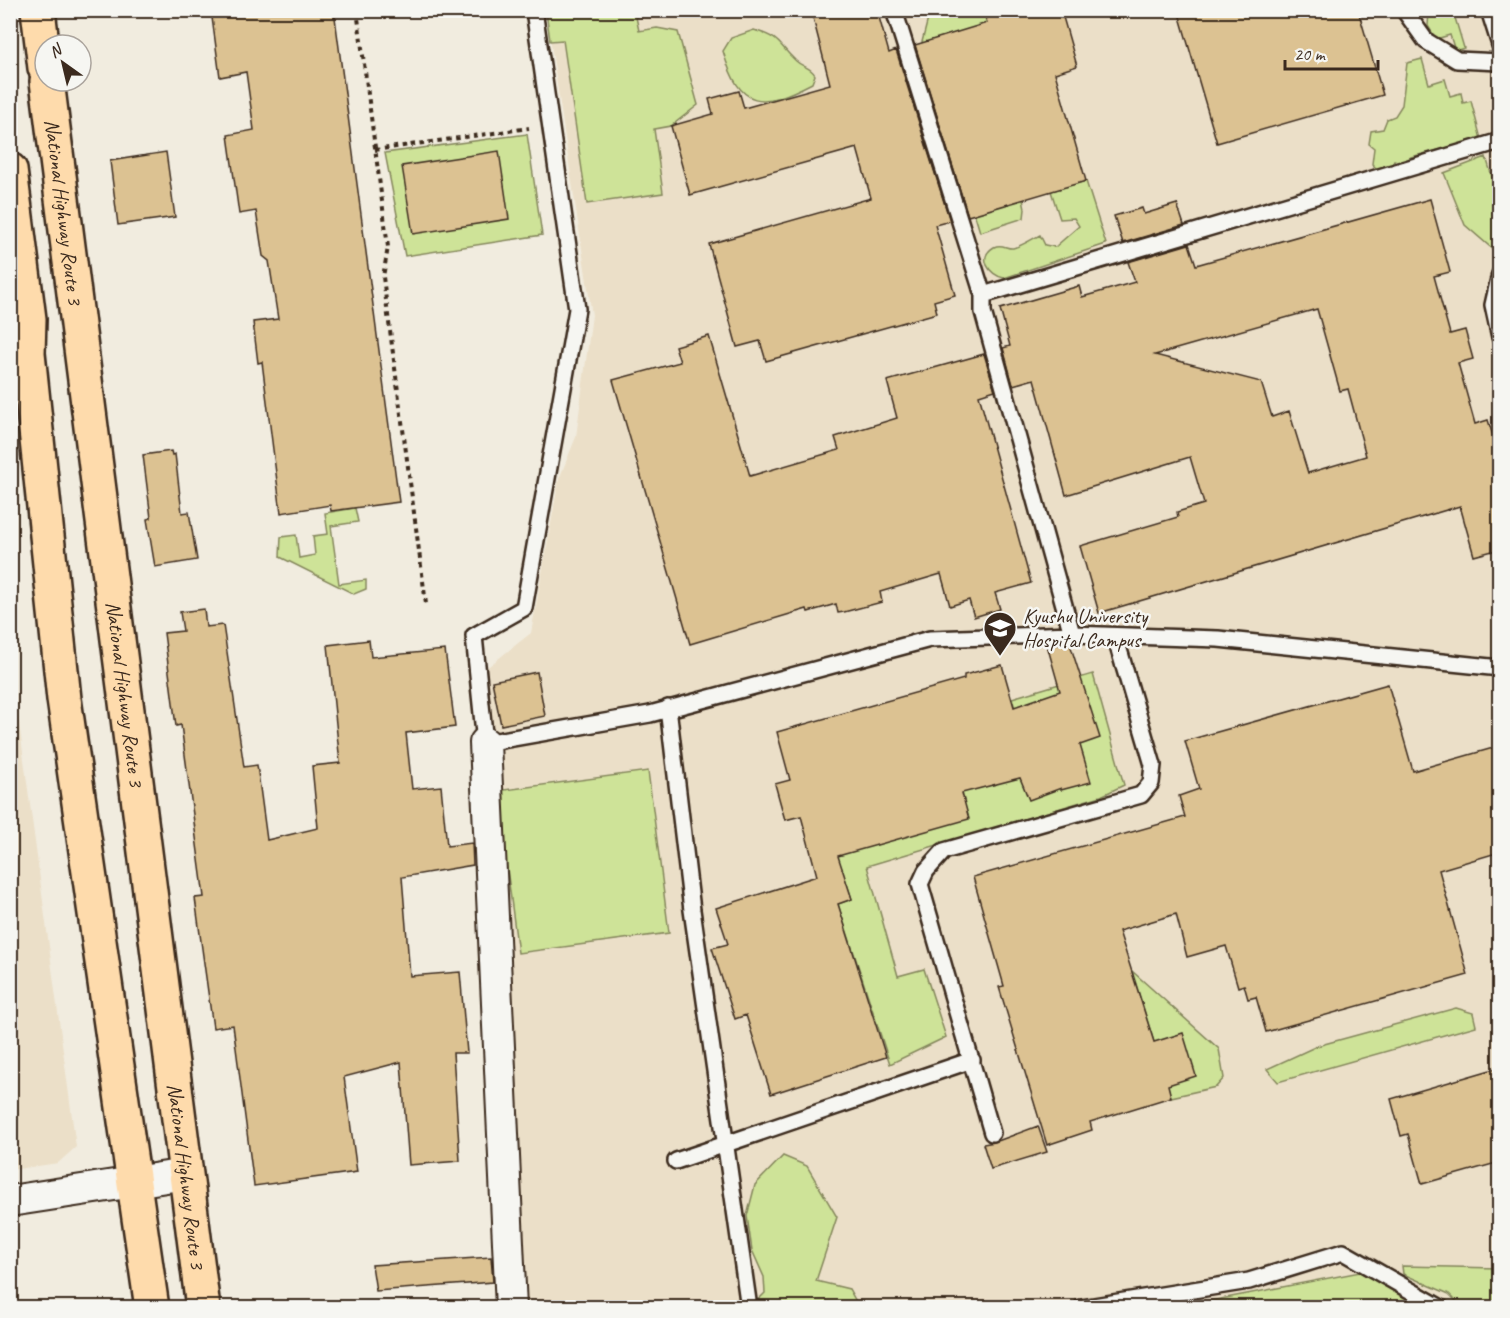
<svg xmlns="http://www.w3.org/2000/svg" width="1510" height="1318" font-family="Caveat,sans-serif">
  <rect width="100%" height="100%" fill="#f1ecdf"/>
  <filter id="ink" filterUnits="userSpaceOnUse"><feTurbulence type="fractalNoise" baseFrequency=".0167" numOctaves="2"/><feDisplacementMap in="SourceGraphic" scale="12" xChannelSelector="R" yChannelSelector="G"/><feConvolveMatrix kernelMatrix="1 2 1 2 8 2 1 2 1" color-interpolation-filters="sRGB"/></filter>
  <g filter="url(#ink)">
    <path fill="#ebdfc8" d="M 546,11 L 1499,11 L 1499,1307 L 527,1307 L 470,681 L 531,633 L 559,479 L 576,437 L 592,315 Z
      M 10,621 L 15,693 L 76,1147 L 58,1163 L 11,1170 Z"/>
    <path fill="#cee398" stroke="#84865b" stroke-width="1.5" d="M 546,11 L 658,11 L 636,17 L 639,31 L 657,28 L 678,32 L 698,105 L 671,126 L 654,129 L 663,193 L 587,204 L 563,40 L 550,41 Z
      M 930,11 L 984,11 L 1025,209 L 1024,218 L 980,232 L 922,42 Z
      M 1429,11 L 1453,11 L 1464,48 L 1455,51 L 1450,35 L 1436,39 L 1428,26 Z
      M 754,30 C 783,39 777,44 796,61 C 802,67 811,67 815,75 L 812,83 C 762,109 740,110 723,51 L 731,38 Z
      M 1422,59 L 1429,84 L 1445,79 L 1450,96 L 1461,93 L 1463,103 L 1471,101 L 1481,139 L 1411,157 L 1403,163 L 1394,160 L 1391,167 L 1377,169 L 1372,164 L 1374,148 L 1369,144 L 1371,131 L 1383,129 L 1387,119 L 1395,116 L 1402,105 L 1407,63 Z
      M 527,134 L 542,235 L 405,256 L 385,153 Z
      M 1486,157 L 1499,199 L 1499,249 L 1495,251 L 1465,225 L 1444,173 Z
      M 1086,181 L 1106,244 L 1004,278 C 989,275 977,257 994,247 C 1002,243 1007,249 1013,248 C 1022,246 1032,239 1040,235 L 1045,245 L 1055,247 L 1079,226 L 1074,218 L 1060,219 L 1051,191 Z
      M 355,508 L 358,522 L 331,526 L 339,584 L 366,580 L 366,589 L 354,594 L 280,557 L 281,537 L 296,535 L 299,558 L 315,555 L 313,536 L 328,534 L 325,513 Z
      M 1093,674 L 1124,785 L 1101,796 L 867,866 L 898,976 L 924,969 L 946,1037 L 890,1064 L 838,904 L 852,899 L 842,869 L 816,811 L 1029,759 L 1012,698 Z
      M 648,771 L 669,933 L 518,953 L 497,791 Z
      M 1132,971 L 1219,1049 L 1224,1078 L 1216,1087 L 1171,1097 Z
      M 1456,1008 L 1473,1013 L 1476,1026 L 1278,1082 L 1267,1069 L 1317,1046 Z
      M 783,1156 L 807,1166 L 837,1217 L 816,1281 L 849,1289 L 859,1307 L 760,1307 L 757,1301 L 765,1293 L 764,1277 L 752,1250 L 747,1216 L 755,1185 Z
      M 1402,1266 L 1499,1268 L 1499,1307 L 1462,1307 L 1449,1294 L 1403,1274 Z
      M 1360,1272 L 1426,1307 L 1174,1308 Z"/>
    <path fill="#dcc292" stroke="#3b2a1e" stroke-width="1.5" fill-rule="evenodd" d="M 211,10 L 334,10 L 399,502 L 331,511 L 330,505 L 281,513 L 262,362 L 258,363 L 253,322 L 278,319 L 269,261 L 263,256 L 256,211 L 239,214 L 228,135 L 254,130 L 246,72 L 220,77 Z
      M 811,10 L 877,10 L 889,53 L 896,50 L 950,221 L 935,225 L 955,295 L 934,301 L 937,313 L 766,361 L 760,341 L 737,347 L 709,244 L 871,198 L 857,148 L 690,195 L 671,126 L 713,114 L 709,99 L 739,91 L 744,108 L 830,84 Z
      M 984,10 L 1061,10 L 1077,66 L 1055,73 L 1086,181 L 968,216 L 915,45 L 987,23 Z
      M 1178,10 L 1358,10 L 1383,95 L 1217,143 Z
      M 499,151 L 509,219 L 413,234 L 402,166 Z
      M 166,152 L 175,217 L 118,225 L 110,161 Z
      M 1430,199 L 1450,272 L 1434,276 L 1450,334 L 1465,330 L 1473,359 L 1458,363 L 1475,424 L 1488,420 L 1494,439 L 1500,438 L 1500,549 L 1474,556 L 1460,506 L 1099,613 L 1080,546 L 1178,517 L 1177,512 L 1204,504 L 1190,457 L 1066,495 L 1034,379 L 1013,385 L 1003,348 L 1010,346 L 1000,309 L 1079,286 L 1082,297 L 1135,282 L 1128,262 L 1189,244 L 1196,265 ZM 1317,309 L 1340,391 L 1348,389 L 1366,456 L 1308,473 L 1289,411 L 1272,417 L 1261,382 L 1155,355 Z
      M 1177,204 L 1184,225 L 1123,243 L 1114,216 L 1142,208 L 1144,214 Z
      M 709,336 L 750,476 L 839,450 L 835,437 L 897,418 L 887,381 L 984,354 L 995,390 L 979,395 L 1031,583 L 995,593 L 1000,609 L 974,617 L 969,600 L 950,606 L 941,574 L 880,592 L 882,602 L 844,612 L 838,613 L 836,604 L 808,612 L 807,609 L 690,644 L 613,380 L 680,362 L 675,346 Z
      M 171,451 L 172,455 L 175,454 L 182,513 L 189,512 L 197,560 L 155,567 L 147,519 L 151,518 L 143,455 Z
      M 204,609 L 206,627 L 223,625 L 244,767 L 257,765 L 267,840 L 318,828 L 312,766 L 340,763 L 328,645 L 369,640 L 371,657 L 445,650 L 455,727 L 406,733 L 412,789 L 441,786 L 447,846 L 472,843 L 473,865 L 402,877 L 410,976 L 460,972 L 467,1053 L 453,1053 L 460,1161 L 409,1165 L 401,1062 L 344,1077 L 357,1172 L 254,1186 L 233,1025 L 213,1028 L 195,898 L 204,897 L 181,725 L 176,726 L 164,633 L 183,631 L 180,612 Z
      M 1070,644 L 1100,738 L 1080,745 L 1091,782 L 1061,790 L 1061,788 L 1029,800 L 1020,778 L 962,793 L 969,819 L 838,856 L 852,899 L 838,904 L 886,1057 L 771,1094 L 746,1015 L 735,1019 L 712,948 L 728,944 L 716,908 L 817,876 L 801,816 L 785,820 L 775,784 L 790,780 L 777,732 L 964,679 L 964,675 L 1002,665 L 1014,707 L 1060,691 L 1047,645 Z
      M 537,672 L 545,716 L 501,725 L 492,681 Z
      M 1388,684 L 1413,771 L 1500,746 L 1500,852 L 1439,870 L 1468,975 L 1266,1032 L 1256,997 L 1248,999 L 1244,985 L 1238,987 L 1226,946 L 1187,957 L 1176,914 L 1119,931 L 1154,1042 L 1183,1033 L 1196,1076 L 1168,1085 L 1171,1097 L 1090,1122 L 1092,1130 L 1047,1145 L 999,987 L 1004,986 L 973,877 L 1185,817 L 1179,796 L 1199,789 L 1185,741 Z
      M 1494,1069 L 1500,1089 L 1500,1162 L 1422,1184 L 1408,1134 L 1401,1136 L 1391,1099 Z
      M 1038,1126 L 1047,1152 L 991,1169 L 983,1144 L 995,1142 Z
      M 491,1257 L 493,1282 L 376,1291 L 372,1265 Z"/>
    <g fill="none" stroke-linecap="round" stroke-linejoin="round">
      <g stroke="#3b2a1e" stroke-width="20">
        <path id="service" d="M 534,10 L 577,309 L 524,608 L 474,636 L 485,743 L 650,714 L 930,639 L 1072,634
          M 894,10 L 983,295 L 1500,141
          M 1404,10 L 1426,41 L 1457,60 L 1500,62
          M 1489,10 L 1500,45
          M 1500,274 L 1493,305 L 1500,337
          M 983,295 L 983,312 L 1072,634 L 1218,639 L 1500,668
          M 668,708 L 692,910 L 749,1308
          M 992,1133 L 920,884 L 926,871 L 944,851 L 1141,795 L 1151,783 L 1153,765 L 1115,636
          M 676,1161 L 972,1060
          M 1081,1308 L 1249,1281 L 1343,1252 L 1441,1308"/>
      </g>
      <g stroke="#3b2a1e" stroke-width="34">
        <path id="minor" d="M 485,743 L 511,1308
          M 10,1201 L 186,1174"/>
      </g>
      <g stroke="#3b2a1e" stroke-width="38">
        <g id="trunk">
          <path d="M 38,10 L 45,68"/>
          <path id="s1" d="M 47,81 L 203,1308"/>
          <path d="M 10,170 L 29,319 L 28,353 L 64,699 L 152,1308"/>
        </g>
      </g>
      <path stroke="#3b2a1e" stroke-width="4" stroke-dasharray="4.5 4.5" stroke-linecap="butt" d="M 357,10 L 388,247 L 383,277 L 426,604
        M 375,150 L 529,128"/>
      <use href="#service" stroke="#f6f6f2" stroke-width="15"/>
      <use href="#minor" stroke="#f6f6f2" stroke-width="30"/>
      <use href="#trunk" stroke="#fedbac" stroke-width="33"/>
    </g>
  </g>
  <defs>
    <g id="university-pin" transform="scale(1.725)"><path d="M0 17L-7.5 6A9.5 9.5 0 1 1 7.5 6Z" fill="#3b2a1e" stroke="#f6f6f2"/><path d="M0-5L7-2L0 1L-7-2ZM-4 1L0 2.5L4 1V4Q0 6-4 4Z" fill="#fff"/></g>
  </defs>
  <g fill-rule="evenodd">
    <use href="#university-pin" x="1000" y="628"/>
  </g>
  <g text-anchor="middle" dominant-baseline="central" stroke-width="5" stroke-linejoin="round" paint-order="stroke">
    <g font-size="21" fill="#3b2a1e" stroke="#f6f6f2">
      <text stroke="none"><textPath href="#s1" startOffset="132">National Highway Route 3</textPath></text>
      <text stroke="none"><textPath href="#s1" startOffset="618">National Highway Route 3</textPath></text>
      <text stroke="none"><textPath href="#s1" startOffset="1104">National Highway Route 3</textPath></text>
    </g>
    <g font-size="21" fill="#3b2a1e" stroke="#f6f6f2" text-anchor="start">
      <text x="1023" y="616">Kyushu University<tspan x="1023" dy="24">Hospital Campus</tspan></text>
    </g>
  </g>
  <rect width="1510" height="1318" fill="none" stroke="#f6f6f2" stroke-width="36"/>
  <rect x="18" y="18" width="1474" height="1282" fill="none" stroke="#3b2a1e" stroke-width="2" filter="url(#ink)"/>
  <g transform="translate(63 63) rotate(326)"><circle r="28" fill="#f6f6f2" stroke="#aba49d" stroke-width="1.5"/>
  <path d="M0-4.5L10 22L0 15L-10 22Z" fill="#3b2a1e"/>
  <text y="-9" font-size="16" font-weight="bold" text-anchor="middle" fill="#3b2a1e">N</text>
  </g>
  <path d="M1285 60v9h93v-9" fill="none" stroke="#3b2a1e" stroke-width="3"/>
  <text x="1294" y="60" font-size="18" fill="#3b2a1e" stroke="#f6f6f2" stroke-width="4.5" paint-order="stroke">20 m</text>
</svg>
